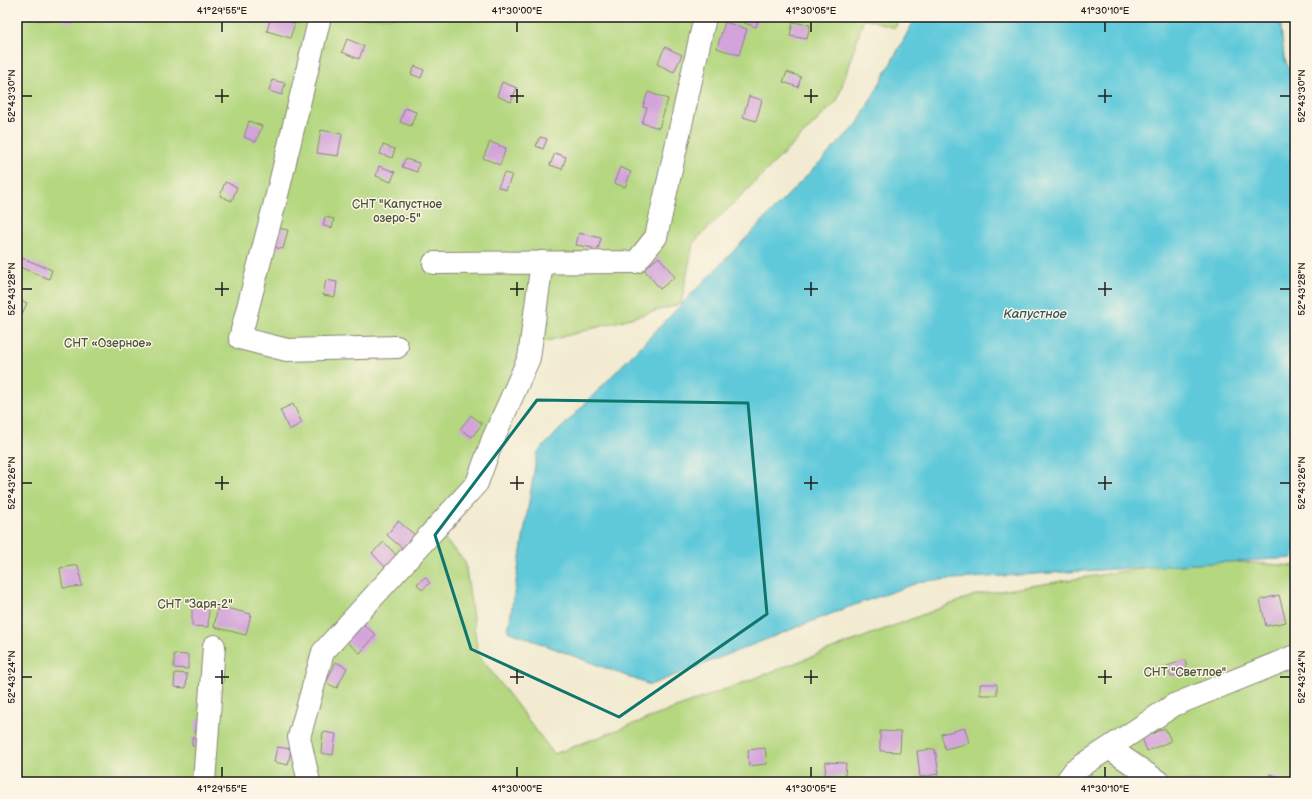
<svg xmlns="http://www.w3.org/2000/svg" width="1312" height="799" font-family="'Balsamiq Sans',sans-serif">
  <rect width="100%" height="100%" fill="#fcf5e5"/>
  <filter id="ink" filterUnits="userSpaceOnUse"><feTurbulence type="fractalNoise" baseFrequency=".025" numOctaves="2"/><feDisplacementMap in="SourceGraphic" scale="8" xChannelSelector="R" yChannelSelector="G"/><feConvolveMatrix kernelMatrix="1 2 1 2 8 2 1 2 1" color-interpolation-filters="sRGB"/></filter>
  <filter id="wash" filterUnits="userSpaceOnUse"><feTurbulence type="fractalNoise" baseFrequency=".012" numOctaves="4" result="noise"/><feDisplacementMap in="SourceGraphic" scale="16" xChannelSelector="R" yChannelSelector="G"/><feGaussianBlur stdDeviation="0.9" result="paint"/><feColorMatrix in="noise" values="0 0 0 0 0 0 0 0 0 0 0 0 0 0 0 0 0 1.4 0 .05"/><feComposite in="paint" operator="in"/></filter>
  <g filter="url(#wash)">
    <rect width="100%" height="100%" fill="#f2ebd1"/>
    <path fill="#b4d77f" stroke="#687a4e" d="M 17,17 L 900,17 L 895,28 L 864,18 L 837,101 L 693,243 L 681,304 L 537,344 L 442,537 L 465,561 L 478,654 L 554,754 L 975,595 L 1199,559 L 1295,566 L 1295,782 L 17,782 Z"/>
    <path fill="#5fc9da" stroke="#3e727b" d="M 916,17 L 1280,17 L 1284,57 L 1295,82 L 1295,550 L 1293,558 L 923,581 L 846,608 L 650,685 L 508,631 L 537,453 L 858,123 Z"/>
    <g id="blocks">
      <path fill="#d3a3db" d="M 64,17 L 75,17 L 74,23 L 63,21 Z
        M 271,17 L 295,23 L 290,38 L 267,31 Z
        M 746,17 L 759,17 L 756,27 L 744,23 Z
        M 725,22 L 747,29 L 739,55 L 717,48 Z
        M 793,22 L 810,25 L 807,39 L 790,36 Z
        M 347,39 L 364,46 L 359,59 L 342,52 Z
        M 665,47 L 682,55 L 674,72 L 657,64 Z
        M 415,66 L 424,70 L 421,78 L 411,74 Z
        M 787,72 L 801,77 L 798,87 L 783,82 Z
        M 272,80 L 285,83 L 282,95 L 269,91 Z
        M 502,82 L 517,88 L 511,102 L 497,96 Z
        M 648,92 L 668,99 L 659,128 L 642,123 L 647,108 L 643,107 Z
        M 749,96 L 762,100 L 756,121 L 743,117 Z
        M 405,108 L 416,112 L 411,126 L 400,122 Z
        M 249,121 L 262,126 L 256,142 L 244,137 Z
        M 321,130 L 342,134 L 338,156 L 317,153 Z
        M 540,137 L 547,139 L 543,149 L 536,146 Z
        M 490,142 L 506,148 L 500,165 L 483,158 Z
        M 383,145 L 395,149 L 392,158 L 380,154 Z
        M 555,153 L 566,157 L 562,169 L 550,165 Z
        M 405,159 L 419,163 L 417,172 L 402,167 Z
        M 379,166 L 395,172 L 391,182 L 376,176 Z
        M 620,167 L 631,172 L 625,187 L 614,183 Z
        M 504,173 L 512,175 L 506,190 L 498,187 Z
        M 225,182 L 237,187 L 232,201 L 220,196 Z
        M 325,217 L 334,219 L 332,228 L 323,226 Z
        M 272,227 L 288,230 L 283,249 L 268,246 Z
        M 579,233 L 601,238 L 598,249 L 576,245 Z
        M 17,256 L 52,270 L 49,279 L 17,266 Z
        M 659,257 L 675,277 L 660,289 L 644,269 Z
        M 326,280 L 337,282 L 335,297 L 323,295 Z
        M 17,299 L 27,303 L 22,314 L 17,312 Z
        M 293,404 L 302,423 L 289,430 L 280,410 Z
        M 471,415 L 482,424 L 472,437 L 460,429 Z
        M 398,521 L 415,535 L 403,549 L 387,535 Z
        M 384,542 L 397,556 L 385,567 L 372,553 Z
        M 78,565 L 82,586 L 63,588 L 60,568 Z
        M 425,577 L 430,583 L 422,590 L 417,584 Z
        M 1279,595 L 1286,622 L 1266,626 L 1260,600 Z
        M 218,606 L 251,614 L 246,635 L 214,627 Z
        M 192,607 L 209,608 L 208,627 L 192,626 Z
        M 358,620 L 376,635 L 360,653 L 342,638 Z
        M 174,654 L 188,655 L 188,669 L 174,668 Z
        M 1185,660 L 1188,672 L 1171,677 L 1167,666 Z
        M 336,662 L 347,668 L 337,688 L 326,683 Z
        M 175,673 L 187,674 L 186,688 L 174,687 Z
        M 980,684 L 997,684 L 997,695 L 980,695 Z
        M 196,719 L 204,720 L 203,733 L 195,733 Z
        M 965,728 L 969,743 L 945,749 L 941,734 Z
        M 1165,728 L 1171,741 L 1147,751 L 1142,738 Z
        M 880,731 L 901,732 L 900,752 L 880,751 Z
        M 323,732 L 336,734 L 333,755 L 321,753 Z
        M 192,737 L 204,737 L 204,746 L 192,746 Z
        M 277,747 L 291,749 L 288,765 L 274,762 Z
        M 765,748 L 767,764 L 749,766 L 748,750 Z
        M 935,749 L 939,774 L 920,777 L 917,751 Z
        M 826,762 L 846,763 L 845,776 L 825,775 Z
        M 1270,774 L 1282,778 L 1280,782 L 1267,782 Z"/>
    </g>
  </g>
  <g filter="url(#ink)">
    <use href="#blocks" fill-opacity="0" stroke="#878476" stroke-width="1"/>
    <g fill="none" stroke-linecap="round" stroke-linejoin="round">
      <g stroke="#878476" stroke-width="24">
        <path id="minor" d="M 320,17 L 279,187 L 240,338 L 287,350 L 397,347
          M 434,263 L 636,262 L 656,237 L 705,17
          M 1109,748 L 1159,782
          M 204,782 L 214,646
          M 309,782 L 299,737 L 323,652 L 477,483 L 493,439 L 529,358 L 542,262
          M 1066,782 L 1074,771 L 1174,705 L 1295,656"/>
      </g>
      <use href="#minor" stroke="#fff" stroke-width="22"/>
    </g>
  </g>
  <path fill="none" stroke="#0f766e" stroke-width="3" stroke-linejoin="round" d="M 537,400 L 748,403 L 767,614 L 619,717 L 471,649 L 435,535 Z"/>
  <path fill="none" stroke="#1c1c1c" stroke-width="1.5" d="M 222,22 L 222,32M 517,22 L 517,32M 811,22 L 811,32M 1105,22 L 1105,32M 222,89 L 222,103M 517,89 L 517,103M 811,89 L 811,103M 1105,89 L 1105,103M 22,96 L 32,96M 215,96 L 229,96M 510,96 L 524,96M 804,96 L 818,96M 1098,96 L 1112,96M 1280,96 L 1290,96M 222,282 L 222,296M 517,282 L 517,296M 811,282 L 811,296M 1105,282 L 1105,296M 22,289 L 32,289M 215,289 L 229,289M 510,289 L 524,289M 804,289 L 818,289M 1098,289 L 1112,289M 1280,289 L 1290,289M 222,476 L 222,490M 517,476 L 517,490M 811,476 L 811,490M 1105,476 L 1105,490M 22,483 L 32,483M 215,483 L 229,483M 510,483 L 524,483M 804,483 L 818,483M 1098,483 L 1112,483M 1280,483 L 1290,483M 222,670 L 222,684M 517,670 L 517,684M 811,670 L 811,684M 1105,670 L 1105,684M 22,677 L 32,677M 215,677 L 229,677M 510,677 L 524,677M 804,677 L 818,677M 1098,677 L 1112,677M 1280,677 L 1290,677M 222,767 L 222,777M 517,767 L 517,777M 811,767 L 811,777M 1105,767 L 1105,777"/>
  <g text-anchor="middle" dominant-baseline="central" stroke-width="3" stroke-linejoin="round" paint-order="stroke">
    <g font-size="12" fill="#4a543a" stroke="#fcf5e5">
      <text x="397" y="204">СНТ "Капустное<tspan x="397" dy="14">озеро-5"</tspan></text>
      <text x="108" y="343">СНТ «Озерное»</text>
      <text x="195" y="604">СНТ "Заря-2"</text>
      <text x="1185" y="672">СНТ "Светлое"</text>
    </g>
    <g font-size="13" font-style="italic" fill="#33595e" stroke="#fcf5e5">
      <text x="1035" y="314">Капустное</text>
    </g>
  </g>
  <rect width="1312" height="799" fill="none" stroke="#fcf5e5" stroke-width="44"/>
  <rect x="22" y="22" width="1268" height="755" fill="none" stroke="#1c1c1c" stroke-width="1.5"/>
  <g font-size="10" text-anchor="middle" fill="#1c1c1c">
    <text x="222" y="14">41°29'55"E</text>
    <text x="517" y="14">41°30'00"E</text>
    <text x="811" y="14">41°30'05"E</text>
    <text x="1105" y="14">41°30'10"E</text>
    <text transform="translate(11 96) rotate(-90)" y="4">52°43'30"N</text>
    <text transform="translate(1301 96) rotate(-90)" y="4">52°43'30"N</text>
    <text transform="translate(11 289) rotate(-90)" y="4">52°43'28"N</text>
    <text transform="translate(1301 289) rotate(-90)" y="4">52°43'28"N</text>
    <text transform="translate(11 483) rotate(-90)" y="4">52°43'26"N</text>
    <text transform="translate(1301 483) rotate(-90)" y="4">52°43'26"N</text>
    <text transform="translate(11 677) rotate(-90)" y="4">52°43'24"N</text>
    <text transform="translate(1301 677) rotate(-90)" y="4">52°43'24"N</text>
    <text x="222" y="792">41°29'55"E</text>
    <text x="517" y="792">41°30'00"E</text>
    <text x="811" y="792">41°30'05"E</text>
    <text x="1105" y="792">41°30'10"E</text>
  </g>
</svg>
